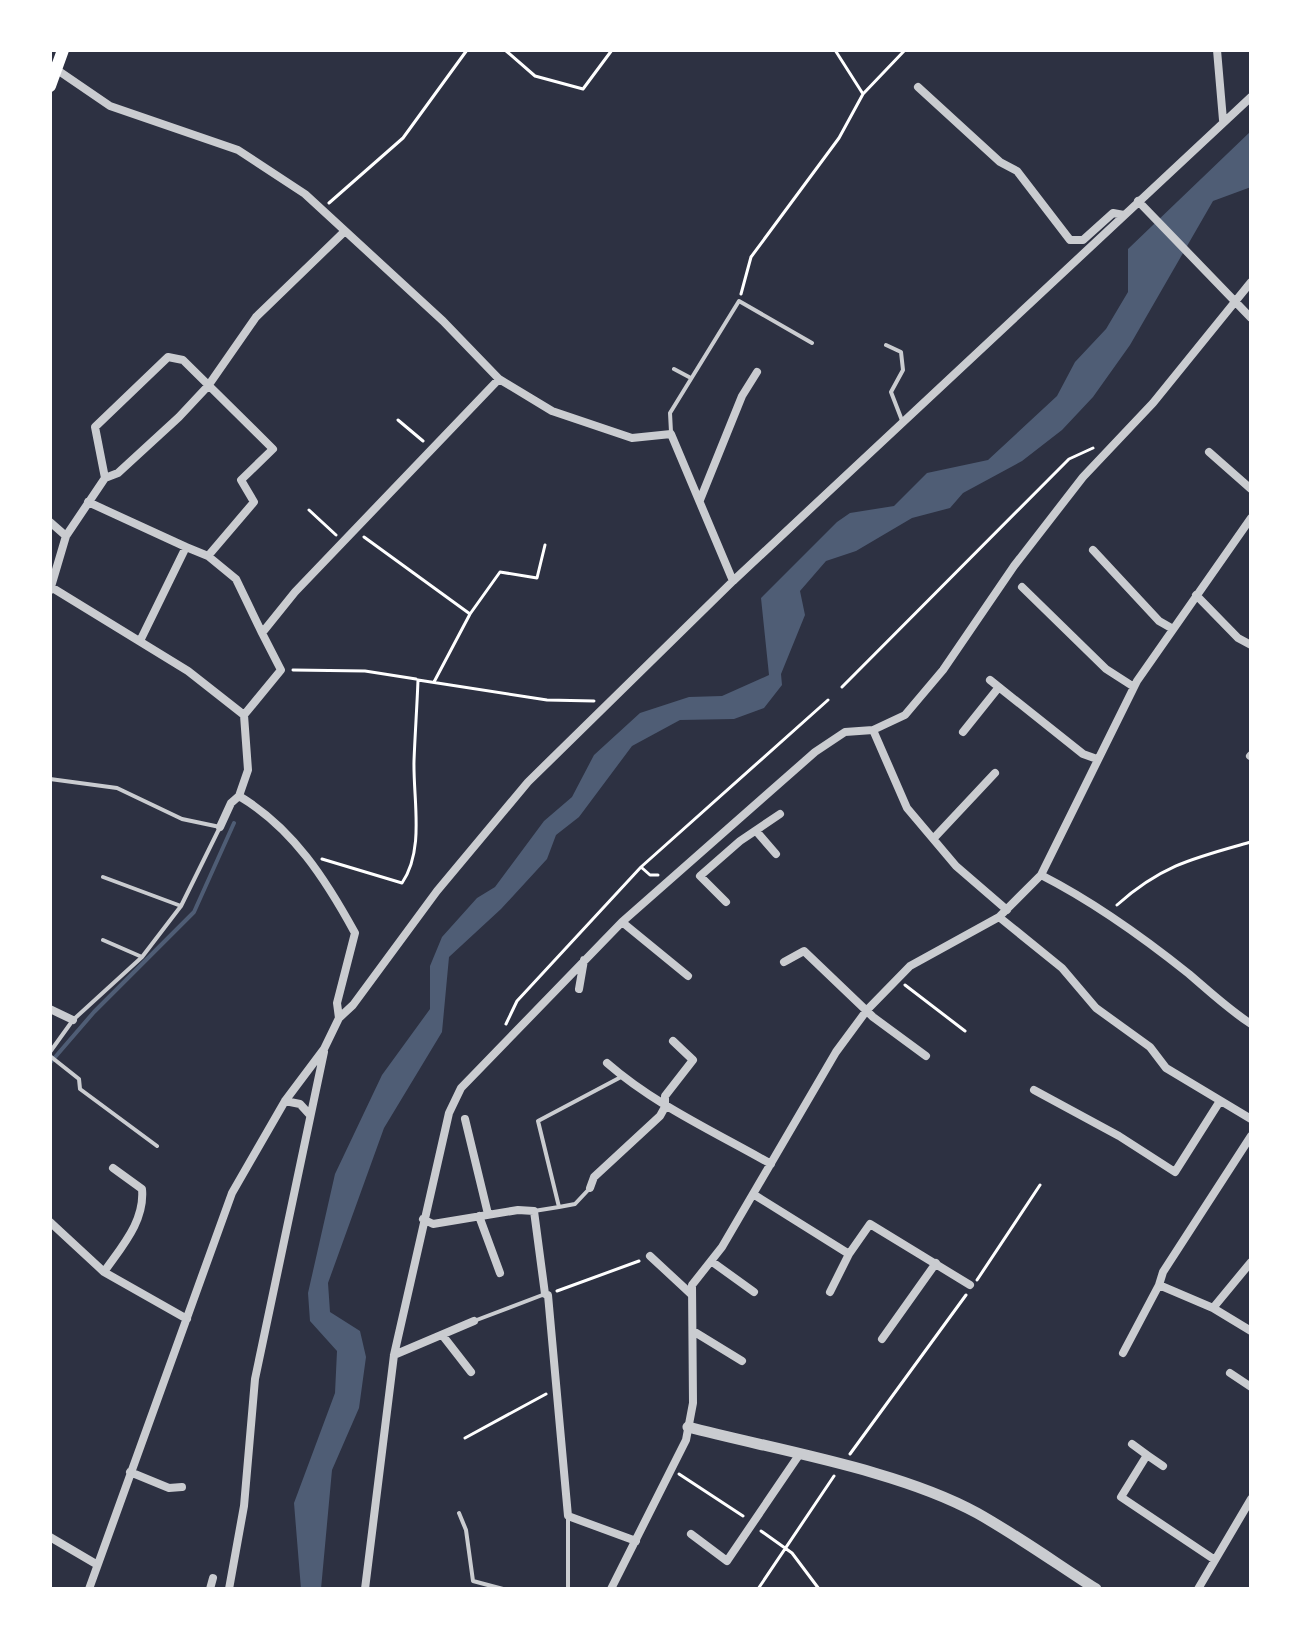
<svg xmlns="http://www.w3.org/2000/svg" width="1301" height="1639" font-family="'DejaVu Sans',sans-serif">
  <rect width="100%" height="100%" fill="#2d3142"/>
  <path fill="#4f5d75" d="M 1251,131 L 1251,187 L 1213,201 L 1130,345 L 1093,397 L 1062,430 L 1022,461 L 963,493 L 950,508 L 912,518 L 856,551 L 826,561 L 800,591 L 805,615 L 781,674 L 782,685 L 764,708 L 734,719 L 680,720 L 632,746 L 579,817 L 556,835 L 547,859 L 501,909 L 449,957 L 442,1032 L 384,1128 L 328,1283 L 330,1312 L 360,1331 L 366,1357 L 359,1408 L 332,1470 L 321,1589 L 301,1589 L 294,1503 L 335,1393 L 337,1351 L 310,1321 L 308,1293 L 335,1174 L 382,1075 L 430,1009 L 430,966 L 442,937 L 477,898 L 495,887 L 544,821 L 572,797 L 594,755 L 640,713 L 689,697 L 722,696 L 769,675 L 761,598 L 837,522 L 850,513 L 894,506 L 927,473 L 988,460 L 1057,396 L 1075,362 L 1106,329 L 1128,292 L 1128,249 Z"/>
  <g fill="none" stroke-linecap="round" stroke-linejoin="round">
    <path stroke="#4f5d75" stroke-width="4" d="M 50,1063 L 94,1012 L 194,912 L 234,823"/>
    <path stroke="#fff" stroke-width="3" d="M 505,50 L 535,76 L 583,89 L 612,50
      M 863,94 L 905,50
      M 329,203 L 403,138 L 467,50
      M 741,294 L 751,257 L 839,138 L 863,94 L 835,50
      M 398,420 L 423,441
      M 309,510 L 336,535
      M 364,537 L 470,614
      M 293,670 L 365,671 L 416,679
      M 434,682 L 470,614 L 500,572 L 537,578 L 545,545
      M 842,687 L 1069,459 L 1093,448
      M 322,859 L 402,883 C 425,849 413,800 414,761 C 415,734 417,707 418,680 L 547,700 L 594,701
      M 658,875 L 650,875 L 641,867 L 828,700
      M 1117,905 C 1162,865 1194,858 1251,842
      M 905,985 L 965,1031
      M 506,1024 L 517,1001 L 641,867
      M 977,1280 L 1040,1185
      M 557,1291 L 639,1261
      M 465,1438 L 546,1394
      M 850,1454 L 966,1295
      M 679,1474 L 743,1516
      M 761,1531 L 792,1553 L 819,1589
      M 758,1589 L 834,1476"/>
    <path stroke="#caccd0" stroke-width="4" d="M 886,345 L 901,352 L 903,370 L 891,392 L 903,423
      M 674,369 L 689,377
      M 671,432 L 670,413 L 739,301 L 812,343
      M 50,779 L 117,788 L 182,819 L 220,827 L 181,906
      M 103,877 L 181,906 L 142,957
      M 50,1052 L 73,1020 L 142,957 L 103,940
      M 50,1056 L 79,1079 L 80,1089 L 157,1146
      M 559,1207 L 575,1204 L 590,1188
      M 534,1211 L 559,1207 L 538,1121 L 621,1077
      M 474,1321 L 545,1294
      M 459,1513 L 466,1530 L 473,1581 L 503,1589
      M 568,1516 L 568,1589"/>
    <path stroke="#caccd0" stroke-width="8" d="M 1217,50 L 1223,120
      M 50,65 L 110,106 L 238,150 L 305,194 L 443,321 L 499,379 L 552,411 L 632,438 L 671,434 L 733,581
      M 918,87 L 1000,162 L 1017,171 L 1070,240 L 1083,240 L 1113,213 L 1124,215
      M 1138,201 L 1251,318
      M 1209,452 L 1251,489
      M 105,478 L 95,427 L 168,357 L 183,360 L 273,449 L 241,480 L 254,502 L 208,556 L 186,547 L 140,641
      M 700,500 L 742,396 L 757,372
      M 88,502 L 186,547
      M 50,522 L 66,536
      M 1093,550 L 1159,621 L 1173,629
      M 208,556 L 236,579 L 262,633
      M 51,587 L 188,671 L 244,715 L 248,770 L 239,796 C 293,828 326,880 355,933 L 337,1003 L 339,1018
      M 1022,587 L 1106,669 L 1134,687
      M 50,590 L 66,536 L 105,478 L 118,473 L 179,417 L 208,386 L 256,317 L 345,231
      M 1196,595 L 1238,638 L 1251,645
      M 990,680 L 1083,754 L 1097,759
      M 244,715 L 281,670 L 262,633 L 295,592 L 499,379
      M 873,730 L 907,808 L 956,866 L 1007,910
      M 963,732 L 999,687
      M 1250,756 L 1251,755
      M 220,827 L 231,803 L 239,796
      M 756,831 L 776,854
      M 934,838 L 995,773
      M 1041,875 C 1092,901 1144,938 1189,974 C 1210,992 1228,1009 1251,1024
      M 726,902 L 700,876 L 740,841 L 780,814
      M 999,917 L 1062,968 L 1096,1008 L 1150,1047 L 1166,1068 L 1251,1119
      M 622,922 L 688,976
      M 784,962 L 804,951 L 873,1017 L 926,1056
      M 579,989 L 584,960
      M 50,1009 L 73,1020
      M 607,1063 C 655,1105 715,1132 771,1164
      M 1034,1090 L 1119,1136 L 1175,1172 L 1220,1101
      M 285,1101 L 300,1104 L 310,1115
      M 465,1119 L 488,1214
      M 1251,1136 L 1163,1272 L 1159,1285 L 1213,1308 L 1251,1331
      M 590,1188 L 594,1177 L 660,1116 L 665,1107 L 665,1096 L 693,1060 L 673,1041
      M 753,1194 L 849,1254 L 870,1224 L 970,1285
      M 479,1216 L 500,1273
      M 423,1219 L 433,1224 L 518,1210 L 534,1211 L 545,1294 L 548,1295 L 568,1516 L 636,1541
      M 50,1222 L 104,1272 L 187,1319
      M 650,1256 L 691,1294
      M 711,1261 L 754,1292
      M 104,1272 C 122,1246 145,1221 142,1189 L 113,1168
      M 830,1292 L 849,1254
      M 1213,1308 L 1251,1262
      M 693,1331 L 742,1361
      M 443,1336 L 471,1372
      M 882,1339 L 936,1263
      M 1123,1353 L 1159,1285
      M 394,1355 L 474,1321
      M 1230,1373 L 1251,1387
      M 1132,1444 L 1147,1455 L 1121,1497 L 1215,1560
      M 1147,1455 L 1163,1466
      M 130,1472 L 169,1488 L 182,1487
      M 691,1534 L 727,1561 L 799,1455
      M 50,1537 L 96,1564
      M 89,1589 L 232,1193 L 285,1101 L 324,1049 L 339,1018 L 353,1005 L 437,891 L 528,782 L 733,581 L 1251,97
      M 210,1589 L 213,1578
      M 229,1589 L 244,1506 L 255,1379 L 324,1052
      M 365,1589 L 394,1355 L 449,1113 L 461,1088 L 622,922 L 815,752 L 845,732 L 873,730 L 905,715 L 943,670 L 1014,566 L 1083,477 L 1153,403 L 1251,282
      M 611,1589 L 686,1440 L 693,1403 L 692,1285 L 722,1247 L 836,1052 L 867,1010 L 910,966 L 999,917 L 1041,875 L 1137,681 L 1251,518
      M 1198,1589 L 1251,1499"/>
    <path stroke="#caccd0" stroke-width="11" d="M 688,1427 C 776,1450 899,1470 977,1513 C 1018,1536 1057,1564 1096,1589"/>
    <path stroke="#fff" stroke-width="12" d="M 50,86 L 63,50"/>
  </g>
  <rect width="1301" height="1639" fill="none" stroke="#ffffff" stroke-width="104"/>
</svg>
